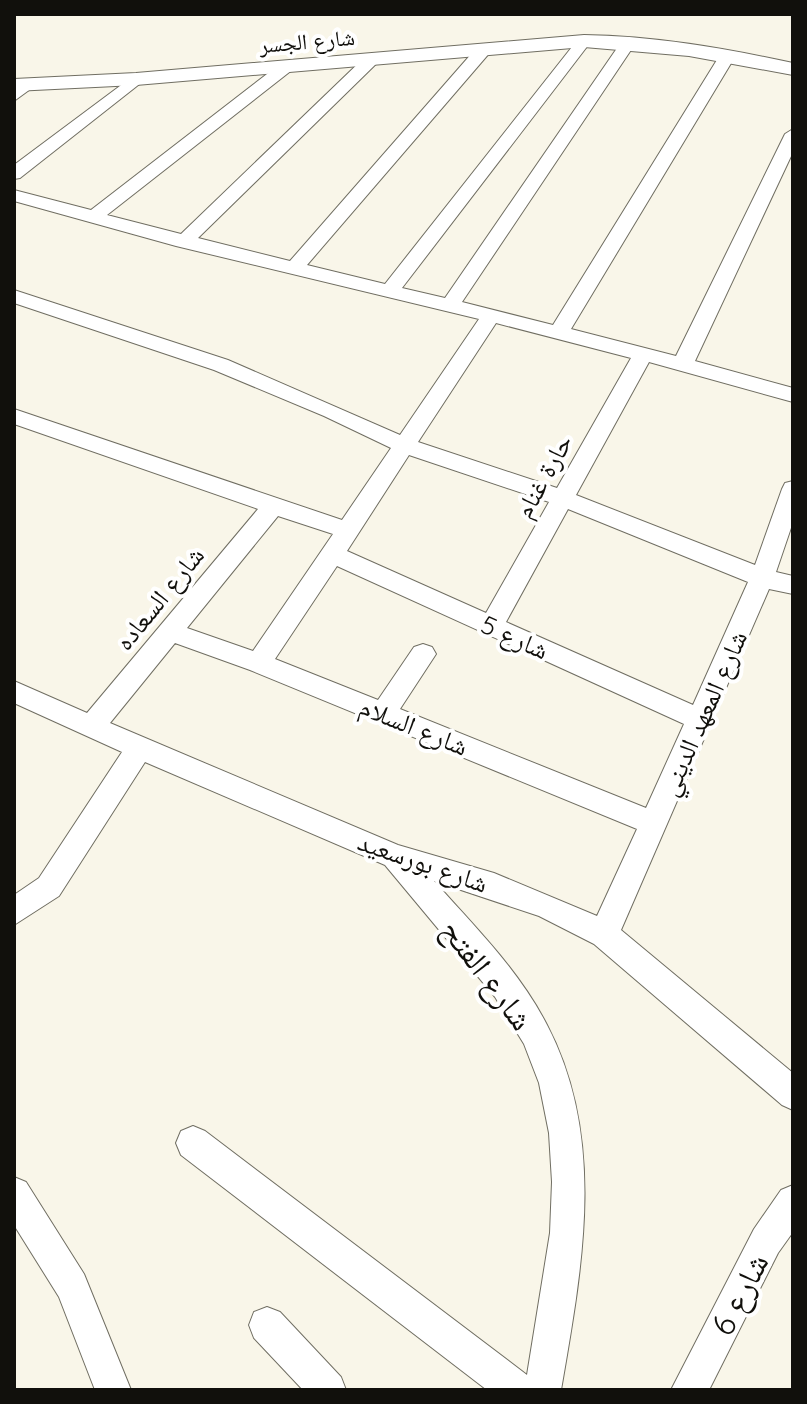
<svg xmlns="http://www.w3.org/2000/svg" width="807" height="1404" font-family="Quicksand,'Noto Naskh Arabic',sans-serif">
  <rect width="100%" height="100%" fill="#f9f6e9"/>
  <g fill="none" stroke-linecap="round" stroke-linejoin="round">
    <g stroke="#706e62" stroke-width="2">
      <path id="minor" d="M 584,36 L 592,41 L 589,44 L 402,288 L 445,298 L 624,38 L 634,38 L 637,41 L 462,302 L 553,325 L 720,55 L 722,52 L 734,52 L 736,55 L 571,329 L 676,356 L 785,134 L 793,129 L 793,152 L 695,361 L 793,388 L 793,402 L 649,362 L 576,495 L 755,565 L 782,489 L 785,483 L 793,481 L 793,522 L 776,572 L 793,576 L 793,594 L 769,589 L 621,930 L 793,1073 L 793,1110 L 782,1105 L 594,944 L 539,916 L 434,881 C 474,926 519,970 547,1025 C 607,1140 582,1268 561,1390 L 487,1390 L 181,1155 L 176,1143 L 181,1131 L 193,1126 L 205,1131 L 527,1375 L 550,1233 L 552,1182 L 549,1133 L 539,1083 L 524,1044 L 495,997 L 385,865 L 145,762 L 59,896 L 14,925 L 14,895 L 39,878 L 122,752 L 14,703 L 14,681 L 87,713 L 258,509 L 14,424 L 14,409 L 342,520 L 391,448 L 324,416 L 214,370 L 14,303 L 14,290 L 228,360 L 400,435 L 479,319 L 176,246 L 14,201 L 14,190 L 91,210 L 280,64 L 292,64 L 292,70 L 107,215 L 181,234 L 366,56 L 378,56 L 378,62 L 198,238 L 290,261 L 480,44 L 492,44 L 492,50 L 307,265 L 385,284 L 579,38 ZM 496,323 L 631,358 L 557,488 L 418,442 ZM 409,455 L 549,502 L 486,613 L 347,551 ZM 568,509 L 748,582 L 693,705 L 506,622 ZM 278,516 L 333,534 L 253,651 L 187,628 ZM 337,566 L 684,724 L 646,808 L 400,709 L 436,654 L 432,647 L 423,644 L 414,647 L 378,700 L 275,659 ZM 175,643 L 250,670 L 637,829 L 597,916 L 494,873 L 398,845 L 110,723 Z
        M 136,74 L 144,79 L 142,82 L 20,178 L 14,179 L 14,165 Z
        M 28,80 L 36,85 L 14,101 L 14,88 Z
        M 14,1177 L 26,1182 L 84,1274 L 131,1390 L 95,1390 L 59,1297 L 14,1225 Z
        M 793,1185 L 793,1232 L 778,1253 L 709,1390 L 671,1390 L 754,1229 L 781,1190 Z
        M 267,1307 L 280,1312 L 341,1377 L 346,1390 L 303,1390 L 254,1338 L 249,1325 L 254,1312 Z"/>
    </g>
    <g stroke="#706e62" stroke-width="2">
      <path id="tertiary" d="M 584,35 C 655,36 724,48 793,63 L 793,75 L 689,56 L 584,47 L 136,85 L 14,91 L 14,79 L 136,73 Z"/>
    </g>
    <use href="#minor" fill="#fff" fill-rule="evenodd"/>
    <use href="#tertiary" fill="#fff" fill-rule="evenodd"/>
  </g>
  <g text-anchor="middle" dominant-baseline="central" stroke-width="8" stroke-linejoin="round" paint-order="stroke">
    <g font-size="22" fill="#11100c" stroke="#fff">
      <text transform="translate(307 41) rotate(-5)">شارع الجسر</text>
    </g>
    <g font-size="26" fill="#11100c" stroke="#fff">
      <text transform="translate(543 476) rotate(-61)">حارة غنام</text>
      <text transform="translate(159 598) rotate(-51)">شارع السعاده</text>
      <text transform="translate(515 637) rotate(24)">شارع 5</text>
      <text transform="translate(703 713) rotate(-66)">شارع المعهد الديني</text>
      <text transform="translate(414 726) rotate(22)">شارع السلام</text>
      <text transform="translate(423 862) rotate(19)">شارع بورسعيد</text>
    </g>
    <g font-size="32" fill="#11100c" stroke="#fff">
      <text transform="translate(488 974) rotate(53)">شارع الفتح</text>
      <text transform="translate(739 1294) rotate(-63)">شارع 6</text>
    </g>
  </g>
  <rect width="807" height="1404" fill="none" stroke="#11100c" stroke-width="32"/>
</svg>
